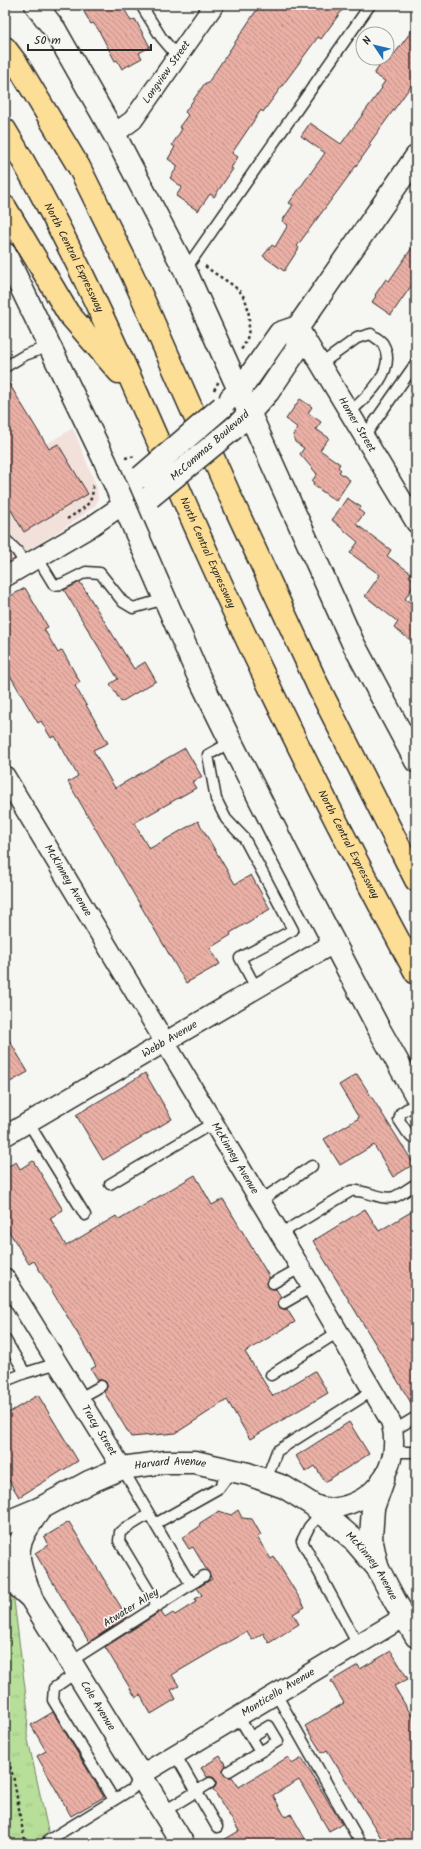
<svg xmlns="http://www.w3.org/2000/svg" width="421" height="1849" font-family="Kalam,sans-serif">
  <defs>
    <pattern id="park-tufts" width="24" height="20" patternUnits="userSpaceOnUse"><rect width="24" height="20" fill="#b8df9a"/><path d="M3 7l-1-3M5 7V3M7 7l1-3M15 17l-1-3M17 17v-4M19 17l1-3" fill="none" stroke="#9ec085"/></pattern>
    <pattern id="building-back-hatch" width="6" height="6" patternUnits="userSpaceOnUse"><rect width="6" height="6" fill="#eab0a5"/><path d="M-1 5l2 2M0 0l6 6M5-1l2 2" fill="none" stroke="#be8f87"/></pattern>
  </defs>
  <rect width="100%" height="100%" fill="#f6f6f2"/>
  <filter id="ink" filterUnits="userSpaceOnUse"><feTurbulence type="fractalNoise" baseFrequency=".025" numOctaves="2"/><feDisplacementMap in="SourceGraphic" scale="8" xChannelSelector="R" yChannelSelector="G"/><feConvolveMatrix kernelMatrix="1 2 1 2 8 2 1 2 1" color-interpolation-filters="sRGB"/></filter>
  <g filter="url(#ink)">
    <path fill="#f2e1db" d="M 73,428 L 97,488 L 98,500 L 95,506 L 72,523 L 5,565 L 5,469 Z"/>
    <path fill="url(#park-tufts)" stroke="#728562" d="M 5,1590 L 14,1601 L 28,1712 L 27,1735 L 51,1844 L 5,1844 Z"/>
    <path fill="url(#building-back-hatch)" stroke="#2b2b2b" d="M 80,5 L 122,5 L 131,21 L 135,19 L 150,47 L 139,53 L 142,58 L 122,69 L 117,60 L 115,61 L 98,29 L 93,23 L 91,24 Z
      M 260,5 L 346,5 L 321,39 L 318,37 L 263,112 L 261,110 L 232,153 L 238,157 L 231,168 L 233,169 L 214,197 L 210,194 L 198,211 L 176,196 L 182,187 L 170,178 L 178,166 L 168,159 L 175,147 L 172,145 L 182,129 L 179,127 L 188,115 L 185,112 L 205,83 L 207,84 Z
      M 416,25 L 416,79 L 369,144 L 371,145 L 356,166 L 297,246 L 299,248 L 284,271 L 263,256 L 272,245 L 275,247 L 288,225 L 282,221 L 293,205 L 289,203 L 325,153 L 301,136 L 310,123 L 341,144 L 382,88 L 381,87 L 385,81 L 374,74 L 383,61 L 387,64 Z
      M 416,242 L 416,279 L 391,315 L 372,302 L 376,296 L 375,295 L 386,279 L 389,281 Z
      M 5,377 L 49,449 L 58,444 L 88,494 L 24,532 L 5,500 Z
      M 300,399 L 312,407 L 308,413 L 321,422 L 316,429 L 329,438 L 320,450 L 340,464 L 338,467 L 341,470 L 339,472 L 350,480 L 336,501 L 313,485 L 314,483 L 312,481 L 317,474 L 300,454 L 304,448 L 295,442 L 293,435 L 298,428 L 286,419 Z
      M 347,498 L 361,507 L 359,510 L 364,514 L 356,524 L 391,550 L 387,556 L 411,573 L 409,576 L 416,582 L 405,599 L 416,606 L 416,644 L 394,628 L 398,622 L 365,596 L 380,575 L 350,553 L 358,542 L 332,520 Z
      M 80,582 L 134,669 L 145,662 L 156,681 L 121,702 L 110,684 L 118,679 L 64,590 Z
      M 25,588 L 48,627 L 44,629 L 58,653 L 62,650 L 80,682 L 75,686 L 108,743 L 93,750 L 115,788 L 185,748 L 202,777 L 192,782 L 196,788 L 134,823 L 149,849 L 198,821 L 235,884 L 251,875 L 270,909 L 230,933 L 231,935 L 210,948 L 220,964 L 186,983 L 68,782 L 78,776 L 55,736 L 51,738 L 41,721 L 38,723 L 5,667 L 5,599 Z
      M 5,1033 L 28,1072 L 5,1085 Z
      M 145,1073 L 172,1119 L 103,1160 L 76,1115 Z
      M 357,1074 L 414,1164 L 393,1177 L 374,1145 L 340,1165 L 324,1139 L 359,1118 L 339,1085 Z
      M 33,1161 L 63,1210 L 50,1218 L 66,1246 L 116,1216 L 119,1220 L 195,1175 L 212,1205 L 223,1199 L 270,1278 L 267,1283 L 268,1286 L 273,1289 L 276,1289 L 281,1297 L 278,1303 L 279,1307 L 284,1309 L 287,1309 L 295,1322 L 245,1352 L 273,1396 L 315,1371 L 328,1393 L 250,1439 L 227,1400 L 176,1433 L 131,1437 L 104,1392 L 107,1386 L 106,1382 L 101,1380 L 98,1380 L 91,1369 L 96,1366 L 82,1341 L 34,1261 L 29,1264 L 5,1225 L 5,1168 L 16,1162 L 20,1169 Z
      M 365,1209 L 379,1231 L 416,1209 L 416,1411 L 313,1241 Z
      M 38,1395 L 78,1461 L 19,1497 L 5,1474 L 5,1415 Z
      M 349,1422 L 369,1454 L 325,1482 L 315,1466 L 306,1472 L 296,1456 Z
      M 238,1510 L 242,1518 L 252,1519 L 261,1535 L 257,1537 L 271,1559 L 274,1557 L 305,1607 L 293,1614 L 299,1624 L 269,1643 L 263,1633 L 252,1640 L 247,1631 L 172,1675 L 179,1686 L 171,1690 L 176,1699 L 151,1714 L 140,1695 L 136,1698 L 105,1647 L 160,1612 L 161,1612 L 165,1618 L 173,1613 L 175,1615 L 196,1602 L 195,1599 L 202,1595 L 197,1588 L 212,1579 L 193,1547 L 189,1549 L 182,1538 L 199,1527 L 200,1523 L 219,1511 L 231,1515 Z
      M 69,1522 L 127,1617 L 89,1642 L 35,1553 L 48,1545 L 44,1537 Z
      M 391,1651 L 408,1679 L 394,1686 L 416,1723 L 416,1844 L 385,1844 L 327,1750 L 322,1753 L 305,1726 L 344,1703 L 331,1681 L 358,1665 L 360,1669 Z
      M 53,1712 L 104,1797 L 71,1816 L 37,1756 L 46,1751 L 31,1725 Z
      M 220,1756 L 226,1766 L 223,1771 L 224,1775 L 229,1777 L 232,1777 L 239,1787 L 288,1757 L 292,1764 L 302,1758 L 342,1824 L 329,1831 L 299,1780 L 273,1795 L 285,1817 L 291,1814 L 308,1844 L 217,1844 L 239,1831 L 213,1789 L 216,1786 L 216,1780 L 213,1777 L 207,1777 L 201,1768 Z"/>
    <g fill="none" stroke-linecap="round" stroke-linejoin="round">
      <g stroke="#2b2b2b" stroke-width="13">
        <path id="lane" d="M 141,5 L 161,37 L 178,57
          M 185,270 L 370,5
          M 321,364 L 357,338 L 371,334 C 374,337 381,340 383,344 C 398,370 367,397 350,412
          M 5,367 L 25,355 L 50,346
          M 364,437 L 416,363
          M 5,539 L 17,551 L 26,565
          M 37,557 L 54,585 L 62,584 L 86,572 L 100,573 L 123,602 L 133,608 L 165,599
          M 231,742 L 208,755 L 216,799 L 226,819 L 244,838 L 293,930 L 240,958 L 256,988
          M 416,1103 L 401,1113 L 399,1120 L 407,1132 L 411,1137 L 416,1135
          M 28,1122 L 85,1215
          M 110,1184 L 213,1123
          M 260,1201 L 312,1166
          M 280,1234 L 351,1191 C 365,1189 382,1201 394,1197 C 402,1194 409,1188 416,1184
          M 273,1283 L 300,1268
          M 284,1303 L 312,1287
          M 5,1339 L 25,1373 L 58,1363
          M 271,1375 L 338,1332
          M 5,1381 L 25,1373
          M 80,1398 L 101,1386
          M 393,1431 L 416,1417
          M 393,1452 L 416,1452
          M 122,1468 L 191,1585
          M 266,1480 L 277,1451 L 372,1391
          M 322,1512 L 309,1527 L 302,1541 L 358,1645
          M 149,1514 L 120,1532 L 119,1541 L 158,1606
          M 155,1524 L 219,1488 L 232,1470
          M 71,1661 L 204,1576
          M 77,1672 L 54,1688 L 53,1700 L 114,1800
          M 276,1694 L 361,1844
          M 251,1737 L 269,1726 L 278,1741 L 260,1752
          M 175,1754 L 217,1827
          M 229,1771 L 260,1752 L 238,1716
          M 163,1812 L 210,1783
          M 49,1840 L 132,1789 L 141,1775"/>
      </g>
      <g stroke="#2b2b2b" stroke-width="22">
        <g id="street">
          <path id="s1" d="M 114,134 L 133,120 L 214,5"/>
          <path id="s2" d="M 298,327 L 416,523"/>
          <path d="M 5,577 L 89,528 L 124,504"/>
          <path id="s3" d="M 5,776 L 312,1287 L 391,1422 C 402,1464 377,1502 334,1508 C 328,1509 320,1506 313,1505"/>
          <path id="s4" d="M 5,1136 L 334,943"/>
          <path id="s5" d="M 5,1278 L 122,1468"/>
          <path id="s6" d="M 141,1775 L 404,1617"/>
        </g>
      </g>
      <g stroke="#2b2b2b" stroke-width="25">
        <g id="secondary">
          <path d="M 36,5 L 55,30 L 114,134 L 185,270 L 353,643 L 416,761"/>
          <path d="M 5,254 L 105,461 L 198,675 L 231,742 L 288,855 L 379,1029 L 416,1095"/>
          <path d="M 231,398 L 240,390 L 280,333 L 298,327"/>
          <path d="M 240,423 L 268,392 L 297,349 L 298,327 L 416,157"/>
          <path id="s7" d="M 5,1523 L 41,1508 L 89,1482 L 122,1468 L 166,1462 L 195,1462 L 248,1474 L 284,1487 L 313,1505 L 353,1539 L 377,1567 L 395,1601 L 416,1636"/>
          <path d="M 377,1566 L 371,1538 L 373,1508 L 383,1480"/>
          <path id="s8" d="M 5,1574 L 31,1598 L 183,1844"/>
          <path d="M 30,1594 C 13,1551 14,1545 41,1508"/>
        </g>
      </g>
      <g stroke="#2b2b2b" stroke-width="25">
        <g id="highway">
          <path d="M 5,48 L 17,64 L 79,167 L 132,274 L 230,496 L 318,686 L 416,880"/>
          <path id="s9" d="M 5,130 C 86,265 144,412 208,555 C 272,697 342,836 416,973"/>
          <path d="M 5,207 L 68,313 L 119,372"/>
        </g>
      </g>
      <path stroke="#2b2b2b" stroke-width="2.5" stroke-dasharray="3 3" stroke-linecap="butt" d="M 205,266 C 228,285 249,286 249,321 C 249,333 248,340 241,350
        M 67,519 C 82,509 93,506 93,486 L 95,485
        M 5,1749 L 14,1780 L 25,1844
        M 5,1822 L 9,1844"/>
      <use href="#lane" stroke="#f6f6f2" stroke-width="10"/>
      <use href="#street" stroke="#f6f6f2" stroke-width="19"/>
      <use href="#secondary" stroke="#f6f6f2" stroke-width="22"/>
      <use href="#highway" stroke="#fcde96" stroke-width="22"/>
      <g stroke="#2b2b2b" stroke-width="25" stroke-linecap="butt">
        <path id="secondary-bridge" d="M 141,477 L 222,407
          M 150,497 L 234,428"/>
      </g>
      <path stroke="#2b2b2b" stroke-width="2.5" stroke-dasharray="3 3" stroke-linecap="butt" d="M 214,390 L 219,381
        M 125,458 L 136,456"/>
      <use href="#secondary-bridge" stroke="#f6f6f2" stroke-width="22"/>
    </g>
  </g>
  <g text-anchor="middle" dominant-baseline="central" stroke-width="3.5" stroke-linejoin="round" paint-order="stroke">
    <g font-size="11" fill="#2b2b2b" stroke="#f6f6f2">
      <text stroke="none"><textPath href="#s1" startOffset="82">Longview Street</textPath></text>
      <text stroke="none"><textPath href="#s9" startOffset="145">North Central Expressway</textPath></text>
      <text stroke="none"><textPath href="#s2" startOffset="114">Homer Street</textPath></text>
      <text transform="translate(210 446) rotate(-41)">McCommas Boulevard</text>
      <text stroke="none"><textPath href="#s9" startOffset="469">North Central Expressway</textPath></text>
      <text stroke="none"><textPath href="#s9" startOffset="793">North Central Expressway</textPath></text>
      <text stroke="none"><textPath href="#s3" startOffset="122">McKinney Avenue</textPath></text>
      <text stroke="none"><textPath href="#s4" startOffset="191">Webb Avenue</textPath></text>
      <text stroke="none"><textPath href="#s3" startOffset="446">McKinney Avenue</textPath></text>
      <text stroke="none"><textPath href="#s5" startOffset="179">Tracy Street</textPath></text>
      <text stroke="none"><textPath href="#s7" startOffset="178">Harvard Avenue</textPath></text>
      <text stroke="none"><textPath href="#s7" startOffset="415">McKinney Avenue</textPath></text>
      <text transform="translate(131 1608) rotate(-32)">Atwater Alley</text>
      <text stroke="none"><textPath href="#s6" startOffset="160">Monticello Avenue</textPath></text>
      <text stroke="none"><textPath href="#s8" startOffset="162">Cole Avenue</textPath></text>
    </g>
  </g>
  <rect width="421" height="1849" fill="none" stroke="#f6f6f2" stroke-width="20"/>
  <rect x="10" y="10" width="401" height="1829" fill="none" stroke="#2b2b2b" stroke-width="1.5" filter="url(#ink)"/>
  <g transform="translate(375 46) rotate(305)"><circle r="19" fill="#f6f6f2" stroke="#a5a5a2"/>
  <path d="M0-3L7 15L0 10L-7 15Z" fill="#1f6fb2"/>
  <text y="-6" font-size="11" font-weight="bold" text-anchor="middle" fill="#2b2b2b">N</text>
  </g>
  <path d="M28 44v6h123v-6" fill="none" stroke="#2b2b2b" stroke-width="2"/>
  <text x="34" y="44" font-size="12" fill="#2b2b2b" stroke="#f6f6f2" stroke-width="3" paint-order="stroke">50 m</text>
</svg>
